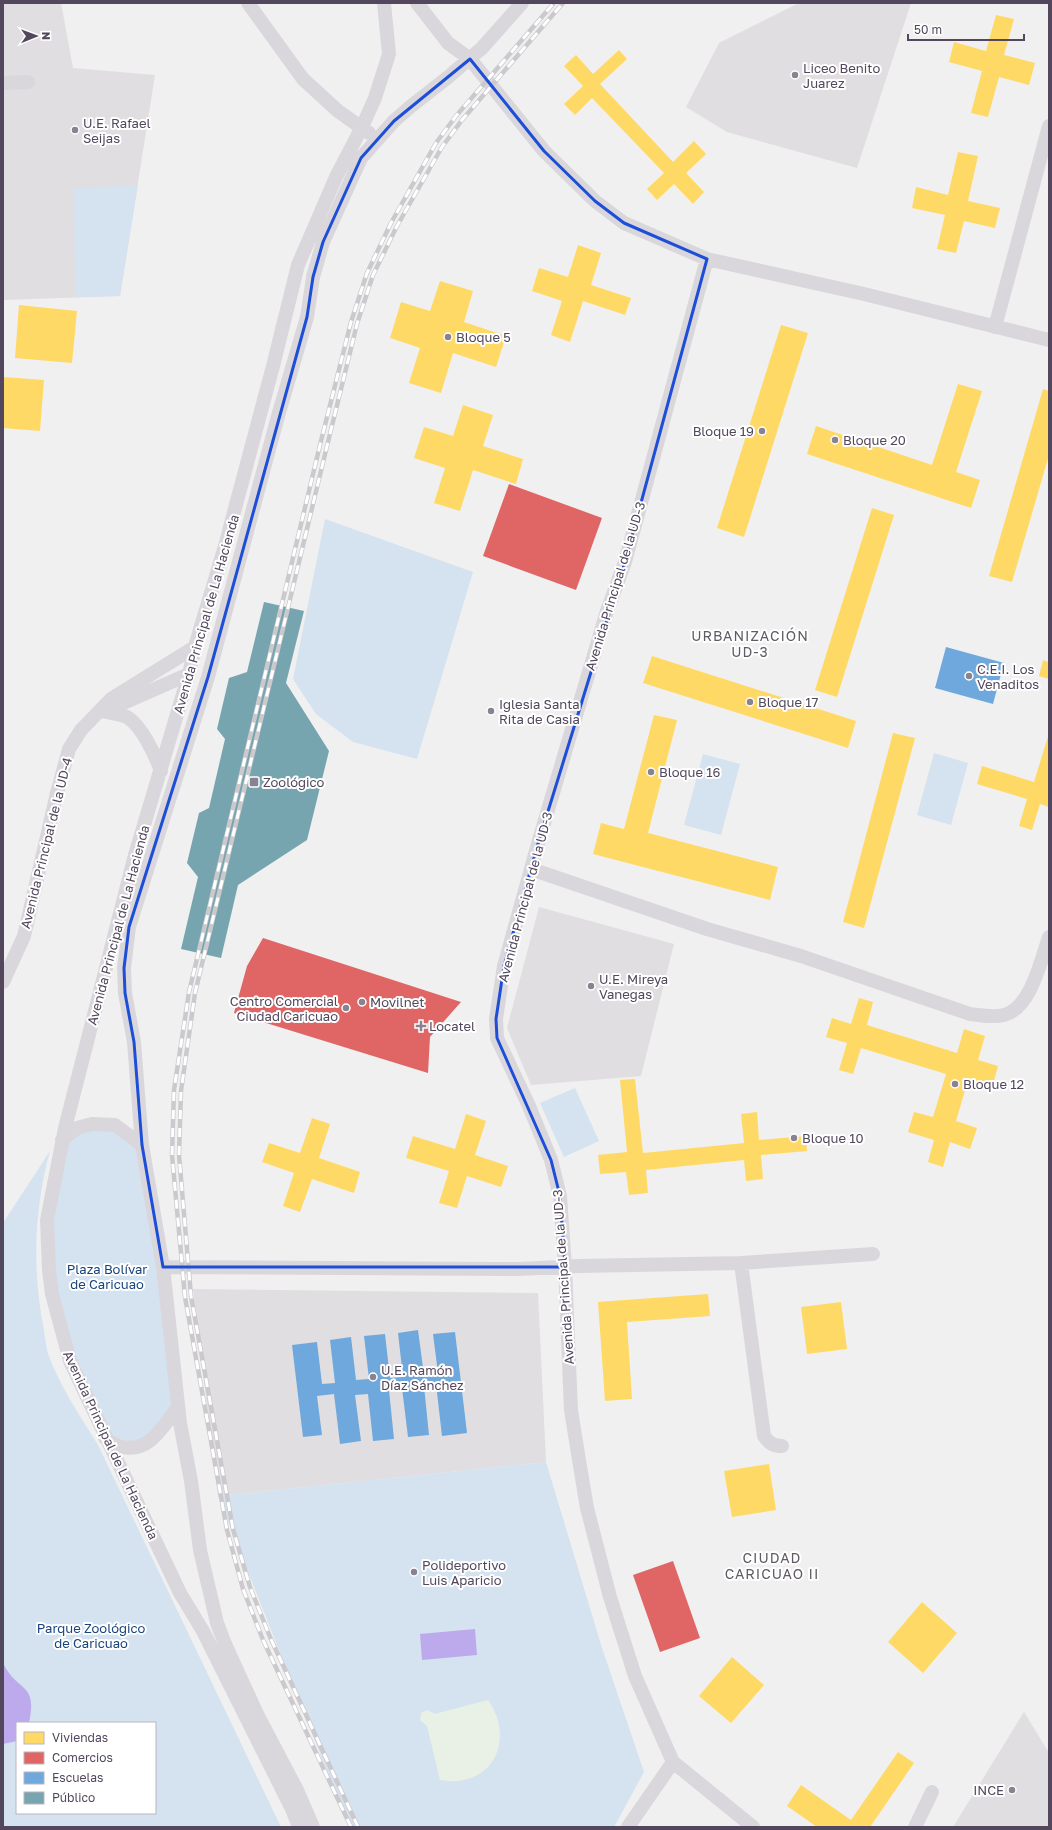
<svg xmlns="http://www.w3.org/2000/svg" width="1052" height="1830" font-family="'Golos Text',sans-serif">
  <rect width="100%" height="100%" fill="#f0f0f0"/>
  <path fill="#e0dee0" d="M 3,3 L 61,3 L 73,68 L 155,75 L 120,296 L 3,300 Z
    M 799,3 L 911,3 L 857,168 L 727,132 L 686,107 L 719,43 Z
    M 539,907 L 674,944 L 641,1076 L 531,1085 L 507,1028 Z
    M 193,1289 L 538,1293 L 546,1462 L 218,1496 Z
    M 1024,1712 L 1049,1753 L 1049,1827 L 953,1827 Z"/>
  <path fill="#d4e3ef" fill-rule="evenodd" d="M 138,185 L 120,296 L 75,297 L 74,188 Z
    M 325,519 L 473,572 L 417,759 L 353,742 L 316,714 L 293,679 Z
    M 934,753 L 968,763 L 951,825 L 917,815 Z
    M 703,754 L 740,764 L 721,835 L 684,825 Z
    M 575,1088 L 599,1141 L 564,1157 L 540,1103 Z
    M 115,1125 L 142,1145 L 178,1407 L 155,1437 L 120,1447 L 85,1392 L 49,1270 L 62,1140 L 77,1128 Z
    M 50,1151 C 34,1208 32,1272 44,1330 C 45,1338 46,1346 48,1354 C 60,1386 80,1416 98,1445 L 281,1827 L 3,1827 L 3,1223 ZM 17,1723 L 155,1723 L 155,1813 L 17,1813 Z
    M 546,1462 L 602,1648 L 644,1772 L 614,1827 L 349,1827 L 218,1496 Z"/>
  <path fill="#e9f1e7" d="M 488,1700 C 512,1733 499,1778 456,1781 C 451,1782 445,1780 440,1780 L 427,1726 L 420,1720 L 421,1713 L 427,1710 L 435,1714 Z"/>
  <path fill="#bcaaec" d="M 475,1629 L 477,1655 L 422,1660 L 420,1634 Z
    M 3,1663 C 17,1693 38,1681 29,1723 L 17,1723 L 17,1741 L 3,1744 Z"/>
  <path fill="#ffd966" d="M 996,15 L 1014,19 L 1004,55 L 1035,63 L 1029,85 L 999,77 L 988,117 L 971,113 L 982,71 L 949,62 L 954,42 L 986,51 Z
    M 619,50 L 627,59 L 600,84 L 673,162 L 694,141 L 706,154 L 686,173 L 704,192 L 693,204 L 674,184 L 657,200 L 647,189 L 664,173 L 592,98 L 575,115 L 564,104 L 583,86 L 564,66 L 576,55 L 593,74 Z
    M 958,152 L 978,156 L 968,201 L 1000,208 L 995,228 L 964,221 L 956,253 L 937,249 L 945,215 L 912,208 L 916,187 L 948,195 Z
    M 578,245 L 601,253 L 591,285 L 631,298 L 625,315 L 583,301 L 570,342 L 551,335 L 562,301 L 532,291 L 539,268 L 568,277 Z
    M 440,281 L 473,291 L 464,322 L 506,336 L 496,367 L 453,353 L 441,393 L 409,383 L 420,348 L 390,338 L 401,302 L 430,311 Z
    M 19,305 L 77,311 L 72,363 L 15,358 Z
    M 781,325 L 808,333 L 744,537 L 717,528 Z
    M 3,377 L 44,380 L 40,431 L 3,428 Z
    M 958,384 L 982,391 L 956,472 L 980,480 L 971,508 L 807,454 L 816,426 L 932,465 Z
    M 1043,389 L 1049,391 L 1049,455 L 1012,582 L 989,576 Z
    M 463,405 L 493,415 L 483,446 L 523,459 L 516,484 L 473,470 L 460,511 L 434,503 L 445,468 L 414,458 L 424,427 L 453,436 Z
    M 872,508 L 894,515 L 837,697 L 815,690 Z
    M 652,656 L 856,721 L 848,748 L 643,683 Z
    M 1043,660 L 1049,662 L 1049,679 L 1039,676 Z
    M 654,715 L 677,720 L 648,833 L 778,867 L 770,900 L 593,854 L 601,823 L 624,829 Z
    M 893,733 L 915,738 L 864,928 L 843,922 Z
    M 1049,733 L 1049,807 L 1040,804 L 1032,830 L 1019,826 L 1027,799 L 977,784 L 982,766 L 1034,782 Z
    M 859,998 L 873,1002 L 867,1025 L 957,1053 L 964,1029 L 985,1036 L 978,1060 L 998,1066 L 992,1088 L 968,1080 L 956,1121 L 977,1128 L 970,1149 L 950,1142 L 943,1167 L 928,1162 L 934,1140 L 908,1132 L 914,1112 L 933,1117 L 946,1074 L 861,1048 L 853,1074 L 839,1070 L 847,1043 L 826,1037 L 832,1018 L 851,1024 Z
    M 635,1079 L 643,1153 L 744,1143 L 741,1114 L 757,1112 L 759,1140 L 806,1136 L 807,1151 L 761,1155 L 763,1179 L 746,1181 L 744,1160 L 646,1170 L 648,1193 L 629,1195 L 626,1172 L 600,1174 L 598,1155 L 627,1152 L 620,1080 Z
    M 466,1114 L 486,1121 L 475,1155 L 508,1166 L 501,1187 L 467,1176 L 457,1208 L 439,1203 L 449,1171 L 406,1158 L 413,1136 L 455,1149 Z
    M 312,1118 L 330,1124 L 319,1158 L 360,1172 L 354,1193 L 312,1179 L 300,1212 L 283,1206 L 294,1173 L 262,1162 L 269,1143 L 300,1153 Z
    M 708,1294 L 710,1316 L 627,1322 L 632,1399 L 605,1401 L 598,1302 Z
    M 841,1302 L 847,1349 L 807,1354 L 801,1307 Z
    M 769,1464 L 776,1510 L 732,1517 L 724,1471 Z
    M 922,1602 L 957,1633 L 923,1673 L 888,1642 Z
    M 732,1657 L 764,1685 L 731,1723 L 699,1696 Z
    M 898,1752 L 914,1763 L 870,1827 L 817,1827 L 787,1806 L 801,1785 L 851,1820 Z"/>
  <path fill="#e06666" d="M 509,484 L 602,518 L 576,590 L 483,556 Z
    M 263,938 L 461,1002 L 430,1037 L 428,1073 L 234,1013 L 247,966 Z
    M 673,1561 L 700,1638 L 660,1652 L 633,1575 Z"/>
  <path fill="#6fa8dc" d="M 946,647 L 1004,663 L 993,704 L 935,688 Z
    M 418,1330 L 424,1375 L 438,1373 L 433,1334 L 455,1332 L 467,1433 L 442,1436 L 436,1384 L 424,1386 L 429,1435 L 408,1437 L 402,1388 L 389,1390 L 394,1439 L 373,1441 L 368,1394 L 355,1395 L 361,1441 L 340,1444 L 334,1394 L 317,1396 L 322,1435 L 303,1437 L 292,1345 L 317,1342 L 322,1384 L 335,1383 L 330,1340 L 351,1337 L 356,1380 L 369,1379 L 364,1336 L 385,1334 L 390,1378 L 403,1377 L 398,1333 Z"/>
  <path fill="#76a5af" d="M 264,602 L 304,611 L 286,683 L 329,751 L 307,840 L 238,885 L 221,958 L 181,949 L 198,877 L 187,863 L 199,813 L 209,808 L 225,739 L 217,729 L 229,678 L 247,672 Z"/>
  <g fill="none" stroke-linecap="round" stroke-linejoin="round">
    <path stroke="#dad7dc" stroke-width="14" d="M 248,3 L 303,79 L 338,111 L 369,133
      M 417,3 L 448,43 L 470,59 L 544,151 L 595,201 L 624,223 L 707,259 L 864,294 L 1049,340
      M 3,83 L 28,82
      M 707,259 L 625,562 L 607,611 L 537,847 L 504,966 L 496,1019 L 497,1038 L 529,1106 L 551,1160 L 560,1196 L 565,1267 L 571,1410 L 578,1454 L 587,1508 L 610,1597 L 635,1676 L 673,1762 L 753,1827
      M 995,327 L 1049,126
      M 104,710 L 121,704 L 189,674
      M 102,711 C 110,713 120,714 127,717 C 142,726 155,755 161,771
      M 531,869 L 707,929 L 801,956 L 970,1014 C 981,1015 993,1018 1004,1015 C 1031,1008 1041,960 1049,937
      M 3,982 L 24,936 L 57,793 L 69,749 L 81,730 L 111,699 L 195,647
      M 62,1140 L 77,1128 L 92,1124 L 115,1125 L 142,1145
      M 741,1263 L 764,1436 C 769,1443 773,1446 782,1446
      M 163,1267 L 518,1269 L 580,1266 L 741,1263 L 873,1254
      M 105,1438 C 110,1441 116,1446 122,1447 C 150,1453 163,1426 178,1407
      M 299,1827 L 292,1809 L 203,1631 L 180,1593 L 70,1361 L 52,1294 L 49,1270 L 47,1220 L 65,1128 L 135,855 L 189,674 L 196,643 L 225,546 L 273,366 L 298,265 L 336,177 L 362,127 L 375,98 L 389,54 L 384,3
      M 313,1827 L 297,1790 L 257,1714 L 225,1644 L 217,1623 L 200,1550 L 191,1481 L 180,1423 L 163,1267 L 142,1145 L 134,1042 L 125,993 L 124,968 L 129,927 L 208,677 L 278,416 L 307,317 L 313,277 L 323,242 L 361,158 L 394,121 L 410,107 L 447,78 L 482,48 L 522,3
      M 628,1827 L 673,1762
      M 915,1827 L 932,1792"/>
    <g stroke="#cbc9cd" stroke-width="4.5">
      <path id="rail" d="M 351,1827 L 263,1640 L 243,1589 L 227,1530 L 185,1297 L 172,1155 L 174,1090 L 189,992 L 320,445 L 351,322 L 367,273 L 391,223 L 436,143 L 456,116 L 554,3
        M 358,1827 L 270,1637 L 250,1587 L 233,1529 L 191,1296 L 179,1155 L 181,1091 L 195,993 L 327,446 L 357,324 L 373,275 L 397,226 L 442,147 L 462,120 L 563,3"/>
    </g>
    <use href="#rail" stroke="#fff" stroke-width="3" stroke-dasharray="9" stroke-linecap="butt"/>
  </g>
  <path fill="none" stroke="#1d4ed8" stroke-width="3" stroke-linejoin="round" d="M 470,59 L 544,151 L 595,201 L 624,223 L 707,259 L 625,562 L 537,847 L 504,966 L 496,1019 L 497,1038 L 551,1160 L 560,1196 L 565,1267 L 163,1267 L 142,1145 L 134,1042 L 125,993 L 124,968 L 129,927 L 208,677 L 307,317 L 313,277 L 323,242 L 361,158 L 394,121 Z"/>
  <g fill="#898290" stroke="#fff" stroke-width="1.5">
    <circle cx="795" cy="75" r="4"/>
    <circle cx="75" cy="130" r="4"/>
    <circle cx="448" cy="337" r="4"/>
    <circle cx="762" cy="431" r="4"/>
    <circle cx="835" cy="440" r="4"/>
    <circle cx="969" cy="676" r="4"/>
    <circle cx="750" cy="702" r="4"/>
    <circle cx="491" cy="711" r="4"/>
    <circle cx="651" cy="772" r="4"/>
    <rect x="249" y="777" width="10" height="10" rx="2"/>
    <circle cx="591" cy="986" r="4"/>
    <circle cx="362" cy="1002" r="4"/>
    <circle cx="346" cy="1008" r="4"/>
    <path d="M419 1020h4v4h4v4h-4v4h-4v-4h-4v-4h4z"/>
    <circle cx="955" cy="1084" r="4"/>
    <circle cx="794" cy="1138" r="4"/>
    <circle cx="373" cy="1377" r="4"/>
    <circle cx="414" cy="1572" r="4"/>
    <circle cx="1012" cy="1790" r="4"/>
  </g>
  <g text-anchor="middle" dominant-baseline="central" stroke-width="4" stroke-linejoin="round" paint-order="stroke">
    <g font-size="13" fill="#52475c" stroke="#fff" text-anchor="start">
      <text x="803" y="68">Liceo Benito<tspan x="803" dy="15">Juarez</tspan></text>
      <text x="83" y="123">U.E. Rafael<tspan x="83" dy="15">Seijas</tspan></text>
      <text x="456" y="337">Bloque 5</text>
      <text x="754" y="431" text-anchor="end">Bloque 19</text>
      <text x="843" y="440">Bloque 20</text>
      <text x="977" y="669">C.E.I. Los<tspan x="977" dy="15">Venaditos</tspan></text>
      <text x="758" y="702">Bloque 17</text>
      <text x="499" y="704">Iglesia Santa<tspan x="499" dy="15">Rita de Casia</tspan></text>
      <text x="659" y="772">Bloque 16</text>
      <text x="263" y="782">Zoológico</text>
      <text x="599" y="979">U.E. Mireya<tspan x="599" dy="15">Vanegas</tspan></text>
      <text x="338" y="1001" text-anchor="end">Centro Comercial<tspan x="338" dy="15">Ciudad Caricuao</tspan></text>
      <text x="370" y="1002">Movilnet</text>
      <text x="429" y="1026">Locatel</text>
      <text x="963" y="1084">Bloque 12</text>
      <text x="802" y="1138">Bloque 10</text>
      <text x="381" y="1370">U.E. Ramón<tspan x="381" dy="15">Díaz Sánchez</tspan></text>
      <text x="422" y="1565">Polideportivo<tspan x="422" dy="15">Luis Aparicio</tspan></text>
      <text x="1004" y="1790" text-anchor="end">INCE</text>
    </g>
    <g font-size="13" fill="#52475c" stroke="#fff">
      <text transform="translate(615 586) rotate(-73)">Avenida Principal de la UD-3</text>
      <text transform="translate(206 614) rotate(-74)">Avenida Principal de La Hacienda</text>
      <text transform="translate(46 843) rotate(-76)">Avenida Principal de la UD-4</text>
      <text transform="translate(525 897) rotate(-75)">Avenida Principal de la UD-3</text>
      <text transform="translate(118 925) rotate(-75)">Avenida Principal de La Hacienda</text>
      <text transform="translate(563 1277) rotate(-94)">Avenida Principal de la UD-3</text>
      <text transform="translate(111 1445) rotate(65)">Avenida Principal de La Hacienda</text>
    </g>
    <g font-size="13" fill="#19447c" stroke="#fff">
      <text x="107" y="1269">Plaza Bolívar<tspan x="107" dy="15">de Caricuao</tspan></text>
      <text x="91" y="1628">Parque Zoológico<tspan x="91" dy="15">de Caricuao</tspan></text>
    </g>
    <g font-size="14" letter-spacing="1" fill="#605b64" stroke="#fff">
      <text x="750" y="635">URBANIZACIÓN<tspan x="750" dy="16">UD-3</tspan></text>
      <text x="772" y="1557">CIUDAD<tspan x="772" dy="16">CARICUAO II</tspan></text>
    </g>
  </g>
  <rect width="1052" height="1830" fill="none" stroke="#52475c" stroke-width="8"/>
  <rect x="16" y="1722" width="140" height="92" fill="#ffffff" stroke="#bab5be"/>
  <rect x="24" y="1732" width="20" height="12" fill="#ffd966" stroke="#bab5be"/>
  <text x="52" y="1742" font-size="12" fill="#52475c">Viviendas</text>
  <rect x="24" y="1752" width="20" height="12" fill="#e06666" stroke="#bab5be"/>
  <text x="52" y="1762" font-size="12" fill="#52475c">Comercios</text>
  <rect x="24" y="1772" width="20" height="12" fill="#6fa8dc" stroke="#bab5be"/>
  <text x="52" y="1782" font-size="12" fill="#52475c">Escuelas</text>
  <rect x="24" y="1792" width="20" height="12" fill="#76a5af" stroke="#bab5be"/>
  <text x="52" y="1802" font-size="12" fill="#52475c">Público</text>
  <g transform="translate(36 36) rotate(89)" stroke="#ffffff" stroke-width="3" paint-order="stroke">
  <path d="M0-3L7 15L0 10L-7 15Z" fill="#52475c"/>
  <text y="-6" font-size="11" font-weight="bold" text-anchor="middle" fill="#52475c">N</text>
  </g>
  <path d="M908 34v6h116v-6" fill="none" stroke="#52475c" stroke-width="2"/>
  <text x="914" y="34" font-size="12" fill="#52475c" stroke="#ffffff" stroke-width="3" paint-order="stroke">50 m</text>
</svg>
